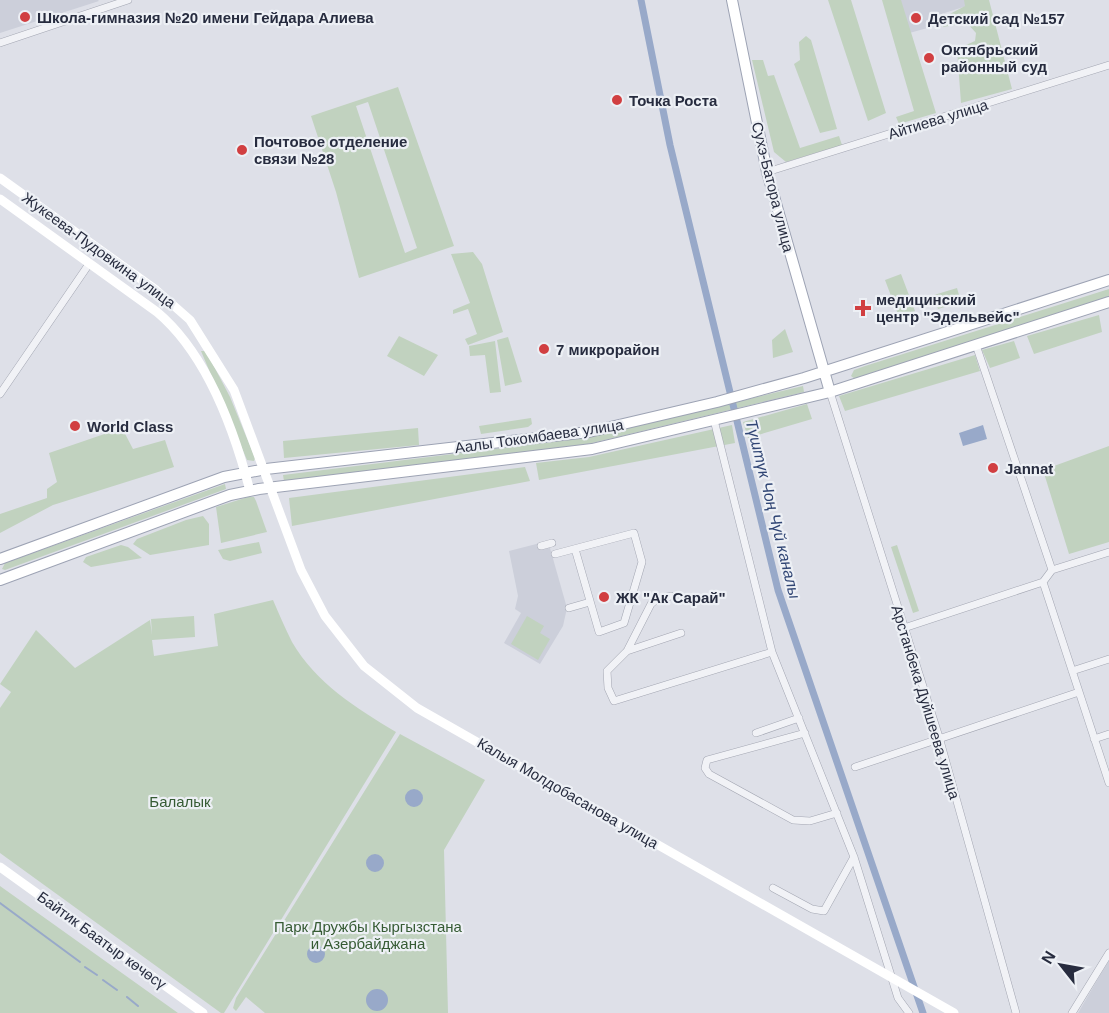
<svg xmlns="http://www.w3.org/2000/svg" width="1109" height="1013" font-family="Arial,sans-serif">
  <rect width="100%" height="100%" fill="#dee0e8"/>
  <path fill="#cccfda" d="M 0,0 L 98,0 L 99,1 L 0,33 Z
    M 892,0 L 972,0 L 973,4 L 935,16 L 935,26 L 902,35 Z
    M 548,541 L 567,608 L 563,626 L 540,664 L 504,643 L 521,613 L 515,609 L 518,596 L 509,551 Z
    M 1109,960 L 1109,1013 L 1078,1013 Z"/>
  <path fill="#c1d2bf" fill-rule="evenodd" d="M 828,0 L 851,0 L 886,113 L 868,121 Z
    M 882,0 L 901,0 L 936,113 L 899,124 L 896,117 L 914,111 Z
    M 964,0 L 989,0 L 1012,89 L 961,103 L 957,49 L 975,41 L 976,33 L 967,23 L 943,27 L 946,16 L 965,6 Z
    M 806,36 L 811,40 L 837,129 L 820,133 L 794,64 L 800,60 L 799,42 Z
    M 752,60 L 763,60 L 768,76 L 774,75 L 800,148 L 839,136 L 842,145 L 786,162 L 774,152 Z
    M 398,87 L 454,246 L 359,278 L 336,192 L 311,116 ZM 368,102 L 417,248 L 405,253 L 356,106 Z
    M 473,252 L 482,264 L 503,332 L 468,345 L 465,339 L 477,334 L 468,309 L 453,314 L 453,310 L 470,303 L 451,254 Z
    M 901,274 L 915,311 L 899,317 L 885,280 Z
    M 957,288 L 961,302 L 938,309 L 934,295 Z
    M 1109,289 L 1109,298 L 855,379 L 851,376 L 854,370 L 865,366 Z
    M 1099,315 L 1102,332 L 1034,354 L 1027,336 Z
    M 785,329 L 793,352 L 773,358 L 772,340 Z
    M 399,336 L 438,355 L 424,376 L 387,356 Z
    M 508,337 L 522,382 L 505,386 L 497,340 Z
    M 495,341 L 501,392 L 490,393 L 485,355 L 470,356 L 469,346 Z
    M 1014,341 L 1020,358 L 990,368 L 982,350 Z
    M 201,351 L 206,351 L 230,397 L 255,458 L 254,461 L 247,460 Z
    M 975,355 L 980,371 L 845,411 L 839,396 Z
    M 803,386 L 804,392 L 588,444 L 284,481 L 283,475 L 590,437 Z
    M 807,404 L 812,419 L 748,438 L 743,422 Z
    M 531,418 L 532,424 L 528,427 L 481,434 L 479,426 Z
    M 732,425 L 735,443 L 539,480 L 536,463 L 589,457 Z
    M 122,428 L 133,449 L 165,440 L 174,467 L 53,505 L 0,533 L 0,514 L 47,498 L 47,489 L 57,482 L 49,453 Z
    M 418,428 L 419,445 L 284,458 L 283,441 Z
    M 1109,446 L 1109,542 L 1069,554 L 1043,470 Z
    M 525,467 L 530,481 L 292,526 L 289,498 Z
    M 225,484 L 226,489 L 5,570 L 2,569 L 5,563 Z
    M 248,497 L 254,497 L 256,501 L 267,532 L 221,543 L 216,507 Z
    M 203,516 L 209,524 L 209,545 L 150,555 L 133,544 L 137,539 L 186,520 Z
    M 259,542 L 262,553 L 230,561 L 223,559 L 218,550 Z
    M 121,545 L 128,547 L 142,558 L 91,567 L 83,562 L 86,557 Z
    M 897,545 L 919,611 L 913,613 L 891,547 Z
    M 273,600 C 279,614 285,628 292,642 C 316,683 356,708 396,732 L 224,1013 L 221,1013 L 0,853 L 0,708 L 11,692 L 0,684 L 36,630 L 75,668 L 150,620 L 152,635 L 151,619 L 194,616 L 195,637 L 152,640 L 154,656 L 218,646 L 214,614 Z
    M 527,616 L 544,626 L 540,633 L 550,639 L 538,660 L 511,644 Z
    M 400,734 L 485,780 L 444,850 L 448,1013 L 265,1013 L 246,997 L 236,1011 L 233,1008 L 236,998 Z
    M 0,886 L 178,1013 L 0,1013 Z"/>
  <path fill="#98a9c9" d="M 983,425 L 987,439 L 963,446 L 959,433 Z
    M405 798a9 9 0 1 1 18 0a9 9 0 1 1-18 0Z
    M366 863a9 9 0 1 1 18 0a9 9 0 1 1-18 0Z
    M307 954a9 9 0 1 1 18 0a9 9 0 1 1-18 0Z
    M366 1000a11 11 0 1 1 22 0a11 11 0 1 1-22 0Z"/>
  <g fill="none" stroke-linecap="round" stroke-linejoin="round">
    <path stroke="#98a9c9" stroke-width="2" d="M 0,903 L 80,962
      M 85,967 L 97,975
      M 103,980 L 117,990
      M 127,997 L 138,1006"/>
    <path stroke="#98a9c9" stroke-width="7" d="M 641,0 L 670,145 L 778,590 L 923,1013"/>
    <g stroke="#a3a6b2" stroke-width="8">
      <path id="street" d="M 0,43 L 128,0
        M 767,172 L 1109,65
        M 976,345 L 1052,570
        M 830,392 L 939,737 L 1016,1013
        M 0,394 L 89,264
        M 714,420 L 772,652 L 854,857 L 898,998 L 909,1013
        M 541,546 L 552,543
        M 555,554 L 634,533 L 642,562 L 624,623 L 599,632 L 575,549
        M 1043,582 L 1109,783
        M 671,596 L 657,599 L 651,604 L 627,651 L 607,671 L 608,688 L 614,701 L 772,652
        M 569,608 L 590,602
        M 904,628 L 1043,582 L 1052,570 L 1109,552
        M 627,651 L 681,633
        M 1072,671 L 1109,659
        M 756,733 L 799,718
        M 805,733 L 707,760 L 705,768 L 709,774 L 793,820 L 810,821 L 837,813
        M 1094,739 L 1109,734
        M 855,767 L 1079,692
        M 773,888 L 812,909 L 824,911 L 854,857
        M 1072,1013 L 1109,953"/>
    </g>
    <g stroke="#9da3b4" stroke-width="12">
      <path id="primary" d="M 732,0 L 767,172 L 830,392
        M 0,559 L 224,477 L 266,469 L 589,432 L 717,402 L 804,378 L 1109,280
        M 0,580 L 230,495 L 259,489 L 592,449 L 830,392 L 1109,302"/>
    </g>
    <use href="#street" stroke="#f1f2f6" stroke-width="7"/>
    <path stroke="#fff" stroke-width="9" d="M 0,178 L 156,290 L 190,320 L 234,390 L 301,570 L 325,616 L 364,666 L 417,708 L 954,1013
      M 0,199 L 157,312 C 207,354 234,429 250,491
      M 0,867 L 203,1013"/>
    <use href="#primary" stroke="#fff" stroke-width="10"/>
  </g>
  <g fill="#d13f41" stroke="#edf0f5" stroke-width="2">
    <circle cx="25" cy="17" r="6"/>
    <circle cx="916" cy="18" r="6"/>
    <circle cx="929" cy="58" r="6"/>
    <circle cx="617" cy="100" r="6"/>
    <circle cx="242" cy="150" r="6"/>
    <path d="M860 299h6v6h6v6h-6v6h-6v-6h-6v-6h6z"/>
    <circle cx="544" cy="349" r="6"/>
    <circle cx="75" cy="426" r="6"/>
    <circle cx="993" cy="468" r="6"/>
    <circle cx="604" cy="597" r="6"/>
  </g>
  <g text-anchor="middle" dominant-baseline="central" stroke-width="4.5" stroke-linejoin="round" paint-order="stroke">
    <g font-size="15" font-weight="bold" fill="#272c3f" stroke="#edf0f5" text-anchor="start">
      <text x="37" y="17">Школа-гимназия №20 имени Гейдара Алиева</text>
      <text x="928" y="18">Детский сад №157</text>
      <text x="941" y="49">Октябрьский<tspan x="941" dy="17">районный суд</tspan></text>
      <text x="629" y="100">Точка Роста</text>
      <text x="254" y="141">Почтовое отделение<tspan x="254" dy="17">связи №28</tspan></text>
      <text x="876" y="299">медицинский<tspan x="876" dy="17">центр "Эдельвейс"</tspan></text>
      <text x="556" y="349">7 микрорайон</text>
      <text x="87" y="426">World Class</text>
      <text x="1005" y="468">Jannat</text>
      <text x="616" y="597">ЖК "Ак Сарай"</text>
    </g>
    <g font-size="15" fill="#272c3f" stroke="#edf0f5">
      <text transform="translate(938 119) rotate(-17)">Айтиева улица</text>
      <text transform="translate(773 187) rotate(76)">Сухэ-Батора улица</text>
      <text transform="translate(99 250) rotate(36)">Жукеева-Пудовкина улица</text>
      <text transform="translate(539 436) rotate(-8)">Аалы Токомбаева улица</text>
      <text transform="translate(926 702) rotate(73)">Арстанбека Дуйшеева улица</text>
      <text transform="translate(568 793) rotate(30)">Калыя Молдобасанова улица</text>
      <text transform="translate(102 940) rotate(36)">Байтик Баатыр көчөсү</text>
    </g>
    <g font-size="15" fill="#365b34" stroke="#edf0f5">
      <text x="180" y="801">Балалык</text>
      <text x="368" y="926">Парк Дружбы Кыргызстана<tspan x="368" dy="17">и Азербайджана</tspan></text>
    </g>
    <g font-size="16" font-style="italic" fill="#304574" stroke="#edf0f5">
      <text transform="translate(773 509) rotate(76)">Түштүк Чоң Чүй каналы</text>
    </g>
  </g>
  <g transform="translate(1061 965) rotate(301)" stroke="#edf0f5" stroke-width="4.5" paint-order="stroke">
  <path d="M0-4.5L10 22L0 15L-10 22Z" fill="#272c3f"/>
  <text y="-9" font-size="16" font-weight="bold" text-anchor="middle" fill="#272c3f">N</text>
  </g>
</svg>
